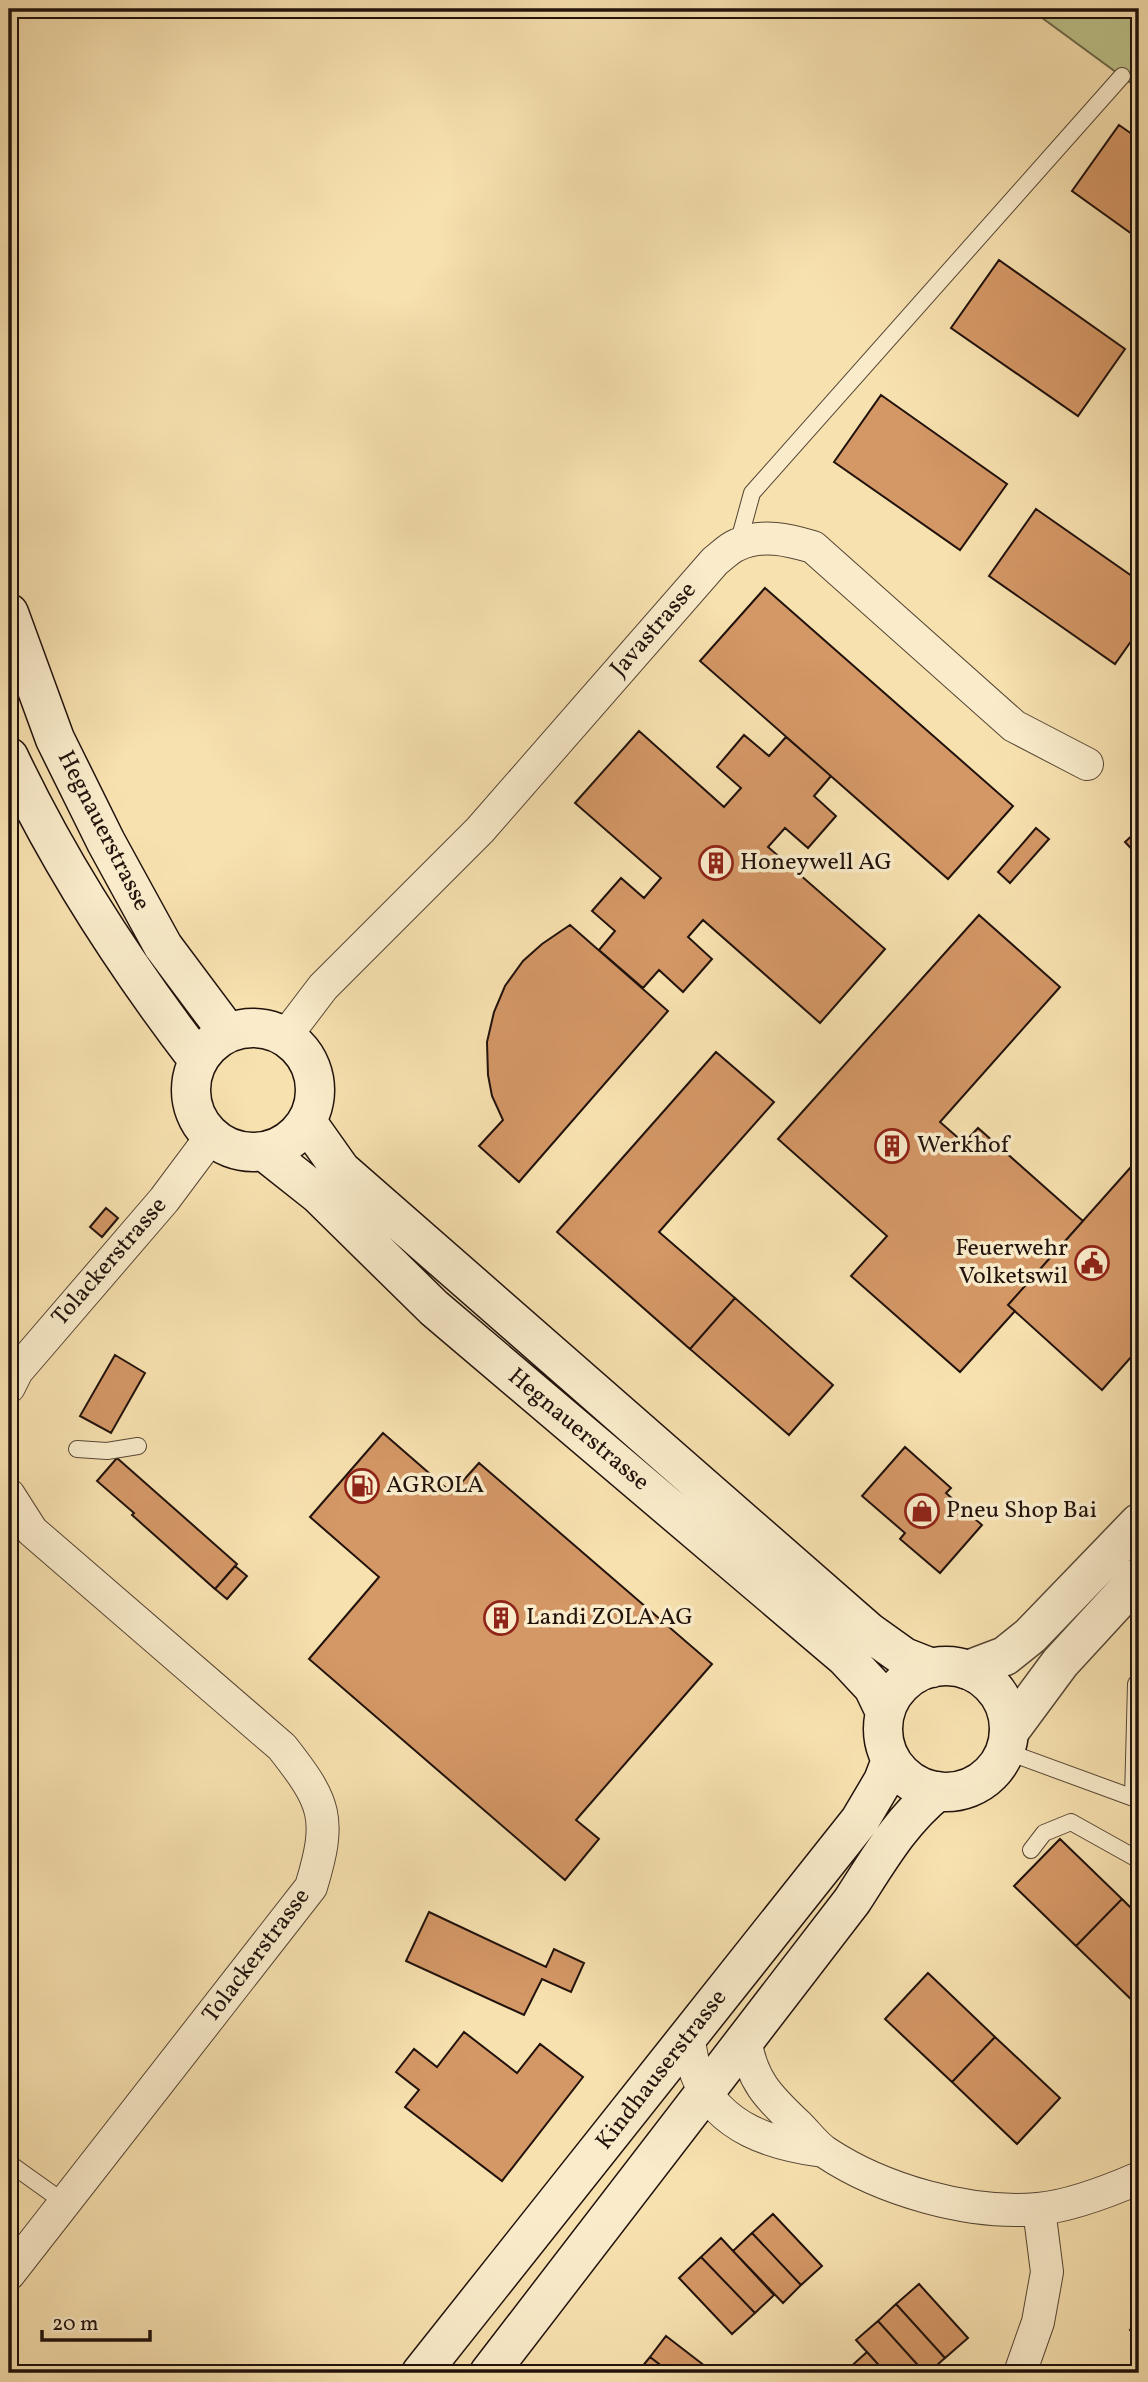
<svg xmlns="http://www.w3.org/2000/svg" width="1148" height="2382" font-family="Vollkorn,serif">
  <rect width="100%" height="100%" fill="#f7e1af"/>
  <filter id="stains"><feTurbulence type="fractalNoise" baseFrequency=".00286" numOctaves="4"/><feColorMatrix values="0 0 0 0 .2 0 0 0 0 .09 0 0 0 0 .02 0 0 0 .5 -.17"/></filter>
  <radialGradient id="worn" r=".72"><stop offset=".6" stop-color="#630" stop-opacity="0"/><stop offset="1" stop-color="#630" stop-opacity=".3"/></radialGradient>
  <path fill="#bdc38b" stroke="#6f6a4c" stroke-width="2" d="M 1030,9 L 1139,9 L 1139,89 Z"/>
  <path fill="#d49766" stroke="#21120c" stroke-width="2" d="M 1119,125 L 1139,139 L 1139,239 L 1072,191 Z
    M 999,260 L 1125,349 L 1078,416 L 951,328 Z
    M 881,395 L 1007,484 L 960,550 L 834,462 Z
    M 1036,509 L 1139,581 L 1139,630 L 1115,664 L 989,576 Z
    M 765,588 L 1013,806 L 948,879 L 700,661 Z
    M 639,731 L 724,807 L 741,788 L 717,767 L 744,735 L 769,756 L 786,737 L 831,776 L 814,796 L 836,816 L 808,848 L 785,828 L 768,847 L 885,949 L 820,1023 L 703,920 L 688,937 L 712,959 L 683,992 L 659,970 L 643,988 L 599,950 L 615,931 L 592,911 L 621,878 L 644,898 L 661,878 L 575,803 Z
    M 1036,828 L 1049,839 L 1010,883 L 998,872 Z
    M 1139,829 L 1139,857 L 1125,842 Z
    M 979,915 L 1060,987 L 940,1122 L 964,1143 L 978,1128 L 1083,1221 L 1008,1305 L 1015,1311 L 960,1372 L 851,1276 L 887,1236 L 778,1139 Z
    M 570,925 L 668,1011 L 519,1182 L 479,1146 L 503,1120 L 492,1096 L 488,1075 L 487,1042 L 494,1012 L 505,986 L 523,961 L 542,944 Z
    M 716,1052 L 774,1102 L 659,1232 L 735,1298 L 690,1349 L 557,1232 Z
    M 1139,1158 L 1139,1348 L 1102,1390 L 1008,1305 Z
    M 106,1208 L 118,1218 L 102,1237 L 90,1227 Z
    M 735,1298 L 833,1385 L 789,1435 L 690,1349 Z
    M 115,1355 L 145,1373 L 111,1433 L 80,1416 Z
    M 383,1433 L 452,1493 L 479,1463 L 712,1664 L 576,1820 L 599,1839 L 565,1880 L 309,1659 L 379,1577 L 310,1517 Z
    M 905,1447 L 951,1488 L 946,1493 L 982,1525 L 940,1573 L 900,1539 L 905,1533 L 862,1496 Z
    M 117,1458 L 237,1564 L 215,1589 L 132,1515 L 134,1513 L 97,1481 Z
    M 235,1566 L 247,1576 L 227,1599 L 215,1589 Z
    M 1060,1839 L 1122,1899 L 1076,1946 L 1014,1886 Z
    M 1122,1899 L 1139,1916 L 1139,2003 L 1137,2005 L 1076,1946 Z
    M 429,1912 L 546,1967 L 554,1949 L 584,1963 L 571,1992 L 542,1979 L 524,2015 L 406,1961 Z
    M 928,1973 L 995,2037 L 952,2082 L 885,2019 Z
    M 464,2032 L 517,2073 L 540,2044 L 583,2077 L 502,2181 L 405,2107 L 419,2090 L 396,2072 L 414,2049 L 437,2067 Z
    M 995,2037 L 1060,2098 L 1017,2144 L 952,2082 Z
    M 773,2214 L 822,2266 L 801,2285 L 752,2233 Z
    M 752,2233 L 801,2285 L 783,2303 L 733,2251 Z
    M 721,2238 L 774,2295 L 755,2313 L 701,2257 Z
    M 701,2257 L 755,2313 L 732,2334 L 679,2278 Z
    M 919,2284 L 968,2338 L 945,2358 L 896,2304 Z
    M 896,2304 L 945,2358 L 928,2373 L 925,2373 L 878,2321 Z
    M 1139,2320 L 1139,2338 L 1130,2330 Z
    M 878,2321 L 925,2373 L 886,2373 L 856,2340 Z
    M 666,2336 L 714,2373 L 671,2373 L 650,2357 Z
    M 867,2352 L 886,2373 L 850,2373 L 847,2370 Z
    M 650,2357 L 671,2373 L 637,2373 Z"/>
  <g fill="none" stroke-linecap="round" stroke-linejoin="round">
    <g stroke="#564635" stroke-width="18">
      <path id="service" d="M 738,544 L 752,493 L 1122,76
        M 77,1449 L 107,1451 L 138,1446
        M 1005,1751 L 1139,1800
        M 1133,1798 L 1136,1684 L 1139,1680
        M 1031,1850 L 1044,1833 L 1071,1822 L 1139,1860
        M 9,2163 L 65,2203"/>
    </g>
    <g stroke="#564635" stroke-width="34">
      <path id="minor" d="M 285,1037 L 323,987 L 480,830 L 715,561 C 722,556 729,548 737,545 C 762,533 789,540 813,547 L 1014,726 L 1087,764
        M 9,1387 L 17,1371 L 164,1200 L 211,1137
        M 9,1495 L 32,1531 L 282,1747 C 326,1803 332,1818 311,1887 L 9,2274
        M 688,2036 C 691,2050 692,2065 698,2078 C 721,2129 772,2144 823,2151
        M 745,2038 C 751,2080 768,2097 799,2126 C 807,2134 815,2145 825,2152 C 882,2190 969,2215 1038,2209 C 1071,2206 1109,2191 1139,2178
        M 1020,2373 L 1038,2322 L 1047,2272 L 1039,2209"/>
    </g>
    <g stroke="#564635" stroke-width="41">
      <path id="tertiary" d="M 968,1670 L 1005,1656 L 1030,1636 L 1139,1523
        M 1009,1732 L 1060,1663 L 1139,1577"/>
    </g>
    <g stroke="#21120c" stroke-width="41">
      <path id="secondary" d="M 9,613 L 55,739 L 106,842 L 163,946 L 228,1033
        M 9,757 C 60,865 125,965 198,1060
        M191 1090a62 62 0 1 1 124 0a62 62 0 1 1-124 0Z
        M 307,1122 L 341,1170 L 869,1632 L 904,1657 L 932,1668
        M 265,1152 L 318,1194 L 434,1308 L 845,1657 L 873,1687 L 885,1712
        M883 1729a63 63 0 1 1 126 0a63 63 0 1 1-126 0Z
        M 421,2373 L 860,1820 L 883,1781 L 891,1760
        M 489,2373 L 852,1901 C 878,1861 901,1820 938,1791"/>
    </g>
    <use href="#service" stroke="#faeccb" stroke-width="16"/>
    <use href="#minor" stroke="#faeccb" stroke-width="32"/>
    <use href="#tertiary" stroke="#faeccb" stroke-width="38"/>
    <use href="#secondary" stroke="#faeccb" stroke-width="38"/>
  </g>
  <defs>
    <g id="building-ring" transform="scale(1.75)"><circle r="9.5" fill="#faeccb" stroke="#8f2418" stroke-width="1.5"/><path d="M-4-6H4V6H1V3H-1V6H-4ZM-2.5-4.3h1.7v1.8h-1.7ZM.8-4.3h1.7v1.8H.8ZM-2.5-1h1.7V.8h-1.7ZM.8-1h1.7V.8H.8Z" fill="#8f2418"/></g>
    <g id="civic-ring" transform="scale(1.75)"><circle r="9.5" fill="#faeccb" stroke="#8f2418" stroke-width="1.5"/><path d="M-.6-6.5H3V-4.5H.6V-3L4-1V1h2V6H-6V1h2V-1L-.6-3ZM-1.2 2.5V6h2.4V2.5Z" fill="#8f2418"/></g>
    <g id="fuel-ring" transform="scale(1.75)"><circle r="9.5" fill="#faeccb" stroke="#8f2418" stroke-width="1.5"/><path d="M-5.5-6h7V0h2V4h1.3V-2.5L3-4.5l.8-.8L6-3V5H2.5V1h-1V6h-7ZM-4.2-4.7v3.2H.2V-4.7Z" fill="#8f2418"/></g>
    <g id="shop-ring" transform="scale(1.75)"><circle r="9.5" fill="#faeccb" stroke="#8f2418" stroke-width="1.5"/><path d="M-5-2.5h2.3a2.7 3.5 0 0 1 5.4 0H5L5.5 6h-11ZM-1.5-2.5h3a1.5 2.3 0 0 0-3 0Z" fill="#8f2418"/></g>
  </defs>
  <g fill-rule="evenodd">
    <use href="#building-ring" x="716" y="863"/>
    <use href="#building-ring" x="892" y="1146"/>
    <use href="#civic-ring" x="1092" y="1263"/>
    <use href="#fuel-ring" x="362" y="1486"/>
    <use href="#shop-ring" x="922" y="1511"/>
    <use href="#building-ring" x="501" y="1618"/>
  </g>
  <g text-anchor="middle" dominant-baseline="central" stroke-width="7" stroke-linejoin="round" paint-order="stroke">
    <g font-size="24" fill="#21120c" stroke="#faeccb">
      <text transform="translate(654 630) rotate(-49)">Javastrasse</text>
      <text transform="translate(103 831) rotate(63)">Hegnauerstrasse</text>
      <text transform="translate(110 1262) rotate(-49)">Tolackerstrasse</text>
      <text transform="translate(578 1430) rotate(40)">Hegnauerstrasse</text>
      <text transform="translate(257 1956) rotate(-53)">Tolackerstrasse</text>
      <text transform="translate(662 2070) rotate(-52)">Kindhauserstrasse</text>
    </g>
    <g font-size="24" fill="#21120c" stroke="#faeccb" text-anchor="start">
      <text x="740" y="863">Honeywell AG</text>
      <text x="917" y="1146">Werkhof</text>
      <text x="1068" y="1249" text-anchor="end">Feuerwehr<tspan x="1068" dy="28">Volketswil</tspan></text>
      <text x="386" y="1486">AGROLA</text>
      <text x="946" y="1511">Pneu Shop Bai</text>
      <text x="526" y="1618">Landi ZOLA AG</text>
    </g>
  </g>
  <rect width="1148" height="2382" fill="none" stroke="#f7e1af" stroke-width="35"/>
  <rect x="10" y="10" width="1127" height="2361" fill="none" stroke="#21120c" stroke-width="3.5"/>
  <rect x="18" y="18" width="1113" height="2347" fill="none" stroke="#21120c" stroke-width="2"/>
  <path d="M42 2330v10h108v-10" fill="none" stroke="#21120c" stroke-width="3.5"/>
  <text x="52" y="2330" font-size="21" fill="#21120c" stroke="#faeccb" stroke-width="5" paint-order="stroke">20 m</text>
  <rect width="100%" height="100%" filter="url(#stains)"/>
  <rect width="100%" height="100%" fill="url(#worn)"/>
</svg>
